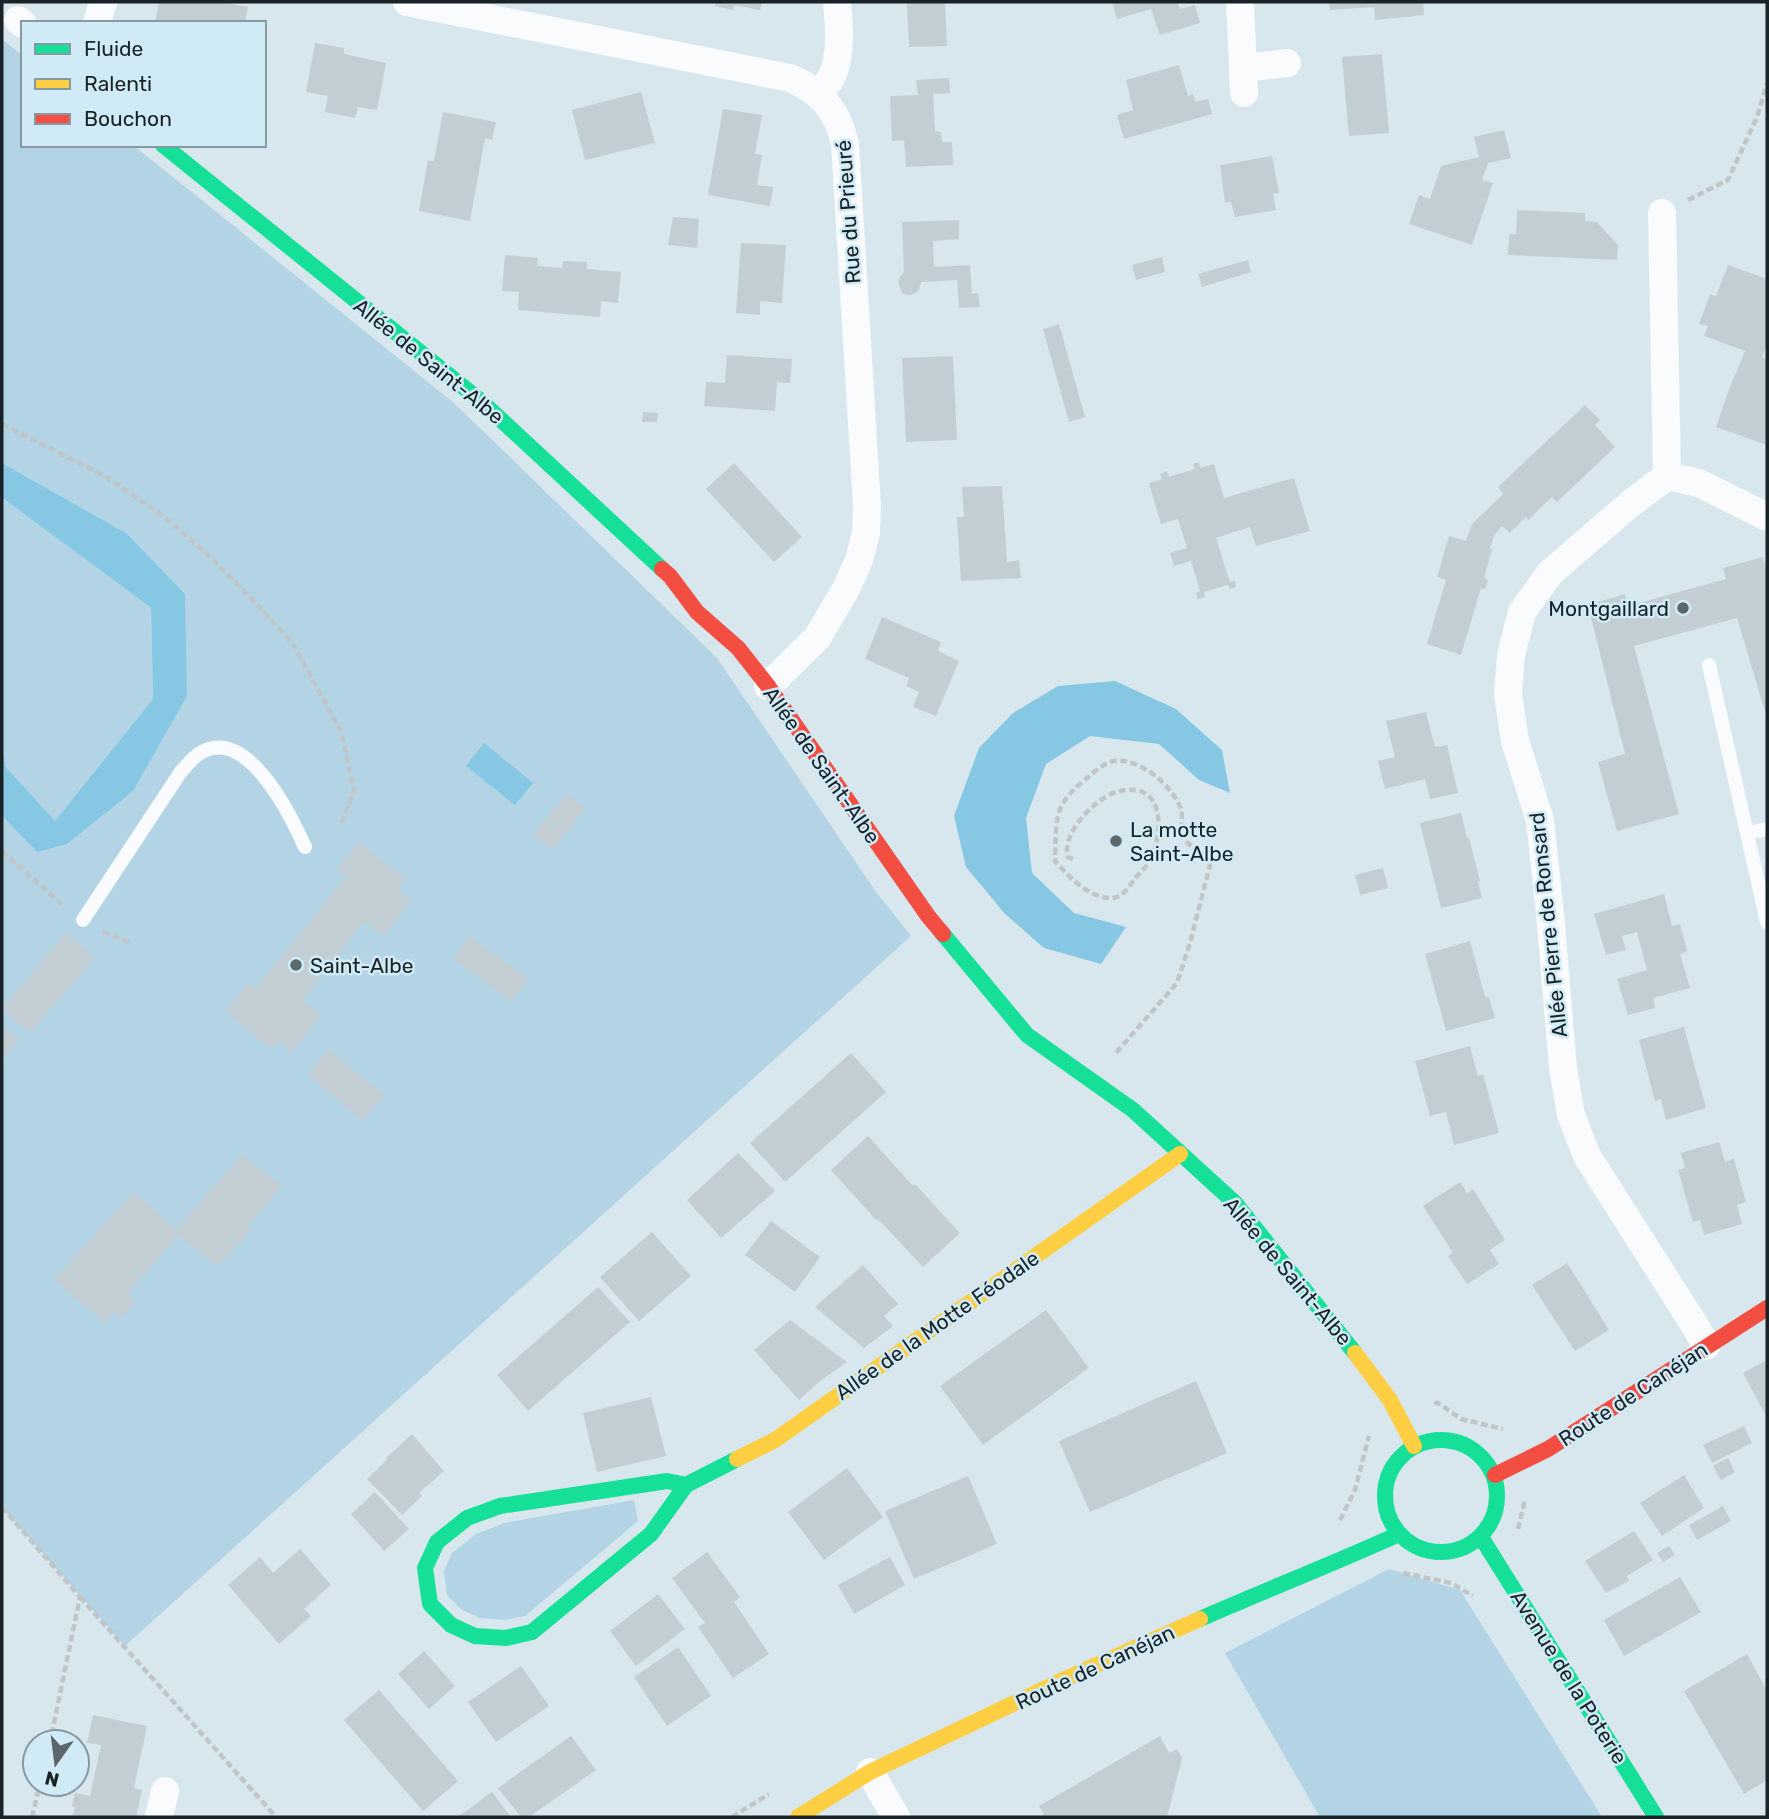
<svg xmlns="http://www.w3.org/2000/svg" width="1769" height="1819" font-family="Rubik,sans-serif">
  <rect width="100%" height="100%" fill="#d8e6ee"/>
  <path fill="#b2d4e5" d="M 2,39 L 23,56 L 23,145 L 133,145 L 454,403 L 717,658 L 876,892 L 911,936 L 125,1646 L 2,1508 L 2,816 L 37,852 L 187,696 L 126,533 L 2,463 Z
    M 4,499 L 151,608 L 153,699 L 55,822 L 6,767 L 2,749 L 2,500 Z
    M 634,1500 L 638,1521 L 525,1616 L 504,1620 L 480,1618 L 462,1610 L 447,1595 L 444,1571 L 452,1553 L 476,1534 L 504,1523 Z
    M 1389,1569 L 1460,1590 L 1602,1817 L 1320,1817 L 1225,1653 Z"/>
  <path fill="#86c8e4" d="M 2,463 L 126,533 L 185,594 L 187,696 L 133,791 L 67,844 L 37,852 L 2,816 L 2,749 L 6,767 L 55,821 L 153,699 L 151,608 L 4,499 L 2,500 Z
    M 1115,681 L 1176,709 L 1222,750 L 1230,793 L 1199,780 L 1159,744 L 1090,736 L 1046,764 L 1026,818 L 1032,873 L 1074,913 L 1126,927 L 1101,964 L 1044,948 L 1005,914 L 966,867 L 954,816 L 979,748 L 1013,713 L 1058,686 Z
    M 484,743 L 533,783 L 515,805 L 466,766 Z"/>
  <path fill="#c3ced4" d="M 159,2 L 222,2 L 248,7 L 245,23 L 155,23 Z
    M 716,2 L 762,2 L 760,10 L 734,5 L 733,10 L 715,6 Z
    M 907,2 L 945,2 L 947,46 L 909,47 Z
    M 1112,2 L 1177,2 L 1180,9 L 1195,5 L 1200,23 L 1160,35 L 1151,9 L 1117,19 Z
    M 1329,2 L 1423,2 L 1424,15 L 1375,20 L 1374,7 L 1330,10 Z
    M 315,43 L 344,48 L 344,54 L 386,63 L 377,110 L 358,107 L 355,118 L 325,112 L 328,96 L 306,92 Z
    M 1382,54 L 1389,133 L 1349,136 L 1342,57 Z
    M 1179,65 L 1188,96 L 1193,94 L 1195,102 L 1208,99 L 1212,114 L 1124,139 L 1117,115 L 1133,110 L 1126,80 Z
    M 949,78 L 950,93 L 933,94 L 935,131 L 941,132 L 942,142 L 952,142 L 953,165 L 906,167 L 904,140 L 892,141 L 890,96 L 918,95 L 916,80 Z
    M 641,92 L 655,143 L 585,160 L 572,110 Z
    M 723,109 L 762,115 L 755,154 L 762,155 L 757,185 L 773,187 L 770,206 L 708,195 Z
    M 443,112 L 496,122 L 492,140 L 485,138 L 470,221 L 419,211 L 428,160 L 434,161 Z
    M 1504,130 L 1511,158 L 1488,163 L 1482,180 L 1493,183 L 1472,245 L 1409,224 L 1419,195 L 1430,199 L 1441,166 L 1479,157 L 1474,137 Z
    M 1272,156 L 1279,193 L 1273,194 L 1276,210 L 1235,217 L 1231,202 L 1225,203 L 1220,165 Z
    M 1517,210 L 1585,213 L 1585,221 L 1597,222 L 1618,245 L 1617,260 L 1508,255 L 1509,234 L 1516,234 Z
    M 673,217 L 699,219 L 697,248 L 668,245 Z
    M 959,220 L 959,239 L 933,241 L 934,267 L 970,265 L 972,294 L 978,293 L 980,307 L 959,308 L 957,280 L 921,282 L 919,290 L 914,294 L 908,295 L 902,293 L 898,282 L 900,277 L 904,272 L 902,222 Z
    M 741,243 L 786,245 L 782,303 L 760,301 L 760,315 L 736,313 Z
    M 505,255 L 538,258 L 537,266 L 562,268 L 563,261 L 587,262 L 587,269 L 621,272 L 618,303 L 601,301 L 600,317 L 518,310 L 519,292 L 502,291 Z
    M 1162,257 L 1165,272 L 1136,280 L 1132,265 Z
    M 1248,260 L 1251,272 L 1202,287 L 1198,274 Z
    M 1728,265 L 1767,279 L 1767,348 L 1766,347 L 1762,357 L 1767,359 L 1767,445 L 1716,427 L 1728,392 L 1745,351 L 1704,336 L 1708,326 L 1699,324 L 1710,294 L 1716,296 Z
    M 1059,324 L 1085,417 L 1069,422 L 1043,329 Z
    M 727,355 L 792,359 L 790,383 L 777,382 L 775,411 L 704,406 L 706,382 L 725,383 Z
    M 953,356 L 957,440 L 906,442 L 902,358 Z
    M 1585,405 L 1600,420 L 1595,425 L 1615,447 L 1557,502 L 1552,497 L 1528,520 L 1526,517 L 1510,533 L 1502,526 L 1495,534 L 1490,548 L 1492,549 L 1484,578 L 1488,580 L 1485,589 L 1481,588 L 1461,655 L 1427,644 L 1446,580 L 1437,577 L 1449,536 L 1466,541 L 1472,524 L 1503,494 L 1498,487 Z
    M 643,412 L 658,413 L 657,422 L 642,422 Z
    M 1199,462 L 1200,468 L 1214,464 L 1224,498 L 1294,478 L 1310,531 L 1256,546 L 1250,527 L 1216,538 L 1230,582 L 1235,581 L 1236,587 L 1230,589 L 1228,585 L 1204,592 L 1205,597 L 1198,599 L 1196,593 L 1200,591 L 1191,561 L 1174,566 L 1170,553 L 1187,548 L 1178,519 L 1161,524 L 1149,483 L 1162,479 L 1160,474 L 1167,471 L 1169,477 L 1195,469 L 1193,464 Z
    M 734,463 L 802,537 L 774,562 L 706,489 Z
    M 1002,486 L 1007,562 L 1019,560 L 1021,578 L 961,581 L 957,517 L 964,517 L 962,487 Z
    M 1763,557 L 1767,572 L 1767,718 L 1737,618 L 1634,646 L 1679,814 L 1617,831 L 1598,762 L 1625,754 L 1588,605 L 1625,594 L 1628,606 L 1726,579 L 1723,568 Z
    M 882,617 L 941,642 L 938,651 L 959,661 L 936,716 L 913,707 L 919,692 L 906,686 L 909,678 L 865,659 Z
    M 1426,712 L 1435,747 L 1447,745 L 1458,793 L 1430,799 L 1425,779 L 1385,789 L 1378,761 L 1395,757 L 1386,721 Z
    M 567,794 L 586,808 L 552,850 L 533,835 Z
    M 1461,813 L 1467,838 L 1469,838 L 1480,881 L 1478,882 L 1482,898 L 1441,908 L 1420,823 Z
    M 359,842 L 405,879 L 397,890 L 411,900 L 384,936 L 364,921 L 303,1000 L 321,1015 L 292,1052 L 279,1042 L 273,1050 L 225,1011 L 248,983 L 256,988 L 346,877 L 336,870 Z
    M 1383,868 L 1388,888 L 1360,895 L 1355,875 Z
    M 1664,894 L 1672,926 L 1680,924 L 1687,951 L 1680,954 L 1690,988 L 1653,998 L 1655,1008 L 1628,1015 L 1617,979 L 1647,970 L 1637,932 L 1622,936 L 1626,950 L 1606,955 L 1594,914 Z
    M 66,933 L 95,957 L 30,1033 L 2,1008 Z
    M 469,936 L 528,978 L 512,1002 L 453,959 Z
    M 1470,941 L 1485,997 L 1489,997 L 1495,1018 L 1446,1031 L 1425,954 Z
    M 1684,1027 L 1706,1108 L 1666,1120 L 1661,1099 L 1655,1101 L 1639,1040 Z
    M 7,1029 L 19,1039 L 2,1060 L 2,1035 Z
    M 1470,1046 L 1478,1076 L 1483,1074 L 1499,1133 L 1454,1145 L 1446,1112 L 1430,1116 L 1415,1061 Z
    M 329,1049 L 384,1095 L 362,1121 L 308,1074 Z
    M 851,1053 L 886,1092 L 785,1182 L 750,1143 Z
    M 868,1136 L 913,1186 L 915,1184 L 960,1233 L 923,1267 L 878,1219 L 876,1220 L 831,1170 Z
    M 1719,1142 L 1725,1162 L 1734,1159 L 1746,1202 L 1737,1205 L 1742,1224 L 1704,1235 L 1700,1220 L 1693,1222 L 1678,1170 L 1685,1168 L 1681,1153 Z
    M 738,1153 L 775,1191 L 721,1238 L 687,1200 Z
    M 242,1155 L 282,1186 L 247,1227 L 251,1230 L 218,1267 L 178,1235 L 128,1293 L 137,1300 L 122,1318 L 115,1311 L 105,1323 L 54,1280 L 133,1192 L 176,1229 Z
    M 1460,1182 L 1467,1193 L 1473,1189 L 1505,1240 L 1490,1250 L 1499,1264 L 1467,1284 L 1448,1256 L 1453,1253 L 1423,1206 Z
    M 771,1221 L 820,1257 L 795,1292 L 745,1255 Z
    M 652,1232 L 691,1276 L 639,1321 L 600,1277 Z
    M 1567,1263 L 1609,1330 L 1575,1351 L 1532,1285 Z
    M 863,1265 L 898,1304 L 884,1316 L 893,1326 L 864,1348 L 815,1307 Z
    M 598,1287 L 630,1322 L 528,1411 L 497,1375 Z
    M 1046,1310 L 1089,1368 L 983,1445 L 940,1386 Z
    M 790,1320 L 847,1362 L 819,1382 L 799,1400 L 754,1350 Z
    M 1767,1360 L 1767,1418 L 1743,1373 Z
    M 1196,1381 L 1227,1453 L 1090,1512 L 1059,1441 Z
    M 651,1397 L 666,1456 L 597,1472 L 583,1413 Z
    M 1744,1426 L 1752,1443 L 1712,1463 L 1703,1445 Z
    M 412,1434 L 444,1471 L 419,1493 L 422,1496 L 402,1515 L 367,1479 L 388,1459 L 386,1458 Z
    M 1728,1458 L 1735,1472 L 1721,1480 L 1713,1466 Z
    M 847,1468 L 883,1517 L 824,1560 L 788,1512 Z
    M 1684,1475 L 1704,1508 L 1662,1536 L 1640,1503 Z
    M 968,1476 L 997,1544 L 914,1579 L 885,1511 Z
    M 375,1492 L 409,1529 L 384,1551 L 351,1514 Z
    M 1723,1506 L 1731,1521 L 1697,1540 L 1689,1525 Z
    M 1634,1531 L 1653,1560 L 1627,1576 L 1629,1581 L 1606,1593 L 1585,1561 Z
    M 1669,1546 L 1675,1555 L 1663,1562 L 1657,1553 Z
    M 300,1549 L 331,1585 L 304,1609 L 311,1616 L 279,1644 L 228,1585 L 260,1557 L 273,1573 Z
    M 707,1552 L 740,1597 L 734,1602 L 769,1654 L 733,1678 L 698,1627 L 705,1623 L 672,1578 Z
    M 890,1557 L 905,1585 L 854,1614 L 838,1585 Z
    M 1680,1577 L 1701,1612 L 1624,1656 L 1604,1620 Z
    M 658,1594 L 685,1629 L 636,1666 L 610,1631 Z
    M 678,1647 L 711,1696 L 667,1726 L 634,1677 Z
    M 424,1651 L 455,1686 L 429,1709 L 398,1674 Z
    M 1747,1654 L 1767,1691 L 1767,1780 L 1744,1794 L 1684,1691 Z
    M 521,1666 L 549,1706 L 496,1742 L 468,1702 Z
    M 379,1690 L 458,1781 L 423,1811 L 344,1720 Z
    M 93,1715 L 147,1726 L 134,1788 L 142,1790 L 136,1817 L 73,1817 L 75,1807 L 72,1806 L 75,1793 L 90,1796 L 101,1745 L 87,1743 Z
    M 571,1736 L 596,1770 L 529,1817 L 521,1817 L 498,1788 Z
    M 1160,1736 L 1169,1753 L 1177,1749 L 1182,1758 L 1167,1817 L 1045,1817 L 1039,1806 Z
    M 492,1792 L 511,1817 L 457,1817 L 469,1809 Z"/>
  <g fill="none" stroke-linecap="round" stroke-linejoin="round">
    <path stroke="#c0c6c8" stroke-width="4.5" stroke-dasharray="7 3.5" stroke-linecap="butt" d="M 1688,200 L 1728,180 L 1757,117 L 1767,83
      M 2,424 L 105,476 L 162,515 L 204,551 L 251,598 L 293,644 L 341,731 L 354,791 L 340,826
      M 2,851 L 64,906
      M 1073,859 L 1068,857 C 1061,833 1095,799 1116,792 C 1164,778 1165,830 1150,860 C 1146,868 1138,874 1133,881 C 1128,888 1122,897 1113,898 C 1091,900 1068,876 1055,861 C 1056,844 1054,823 1061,807 C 1067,795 1077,786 1086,779 C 1094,772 1103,763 1114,761 C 1139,757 1173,786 1181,809 C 1183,816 1181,828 1181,836 L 1210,865 L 1190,943 L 1177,983 L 1115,1054
      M 103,932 L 130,942
      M 1434,1403 L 1438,1403 L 1461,1419 L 1503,1429
      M 2,1507 L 80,1597 L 50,1742
      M 1340,1520 L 1355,1490 L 1369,1436
      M 1518,1529 L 1525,1500
      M 1403,1573 L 1451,1583 L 1473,1596
      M 80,1597 L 276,1817
      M 32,1817 L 40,1784
      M 732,1817 L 769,1794"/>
    <path stroke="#f9fbfc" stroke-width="14" d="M 1709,665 L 1767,922
      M 1747,833 L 1767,829
      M 83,920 L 180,773 C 188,764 197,752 209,749 C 252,736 291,816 305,847"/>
    <path stroke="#f9fbfc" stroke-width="28" d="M 407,2 L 790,78 C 821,91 837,110 845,143 L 867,506 L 866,533 L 859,560 L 846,589 L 817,638 L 768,686
      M 1240,2 L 1244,93
      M 18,20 L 23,24
      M 97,23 L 103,2
      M 1244,68 L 1287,63
      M 819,95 C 823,89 829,82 832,76 C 842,53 839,26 837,2
      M 1662,213 L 1667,476
      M 1706,1346 L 1697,1329 L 1587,1156 L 1571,1115 L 1563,1068 L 1550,913 L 1540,820 L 1515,741 L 1508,694 L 1511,655 L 1522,612 L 1550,573 L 1630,504 L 1667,476 L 1699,483 L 1767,517
      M 870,1772 L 896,1817
      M 159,1817 L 165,1791"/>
    <path stroke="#16e098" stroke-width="16" d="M 163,145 L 482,402 L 662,569
      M 943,934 L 1027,1035 L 1133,1110 L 1235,1203 L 1355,1353
      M1385 1496a56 56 0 1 1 112 0a56 56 0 1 1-112 0Z
      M 686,1485 L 667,1481 L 500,1506 L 467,1518 L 437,1542 L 425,1568 L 430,1604 L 451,1625 L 475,1636 L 506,1638 L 532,1632 L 651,1534 L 686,1485 L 737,1459
      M 1481,1537 L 1656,1817
      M 1200,1619 C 1266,1590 1333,1564 1399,1534"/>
    <path stroke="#ffcf43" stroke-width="16" d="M 1355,1353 L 1390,1400 L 1414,1446
      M 737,1459 L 775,1440 L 1180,1154
      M 798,1817 L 870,1772 L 1063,1680 L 1200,1619"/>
    <path stroke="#f24e42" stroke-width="16" d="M 662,569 L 670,576 L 697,612 L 738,648 L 768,686 L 928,916 L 943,934
      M 1495,1475 L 1548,1449 L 1767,1308"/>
  </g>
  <g fill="#5c676d" stroke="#d0eaf6" stroke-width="2.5">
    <circle cx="1683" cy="608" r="7"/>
    <circle cx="1116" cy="841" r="7"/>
    <circle cx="296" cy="965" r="7"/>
  </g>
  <g text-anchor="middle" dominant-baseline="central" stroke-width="5" stroke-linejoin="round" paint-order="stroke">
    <g font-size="21" fill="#192327" stroke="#d0eaf6">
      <text transform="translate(848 212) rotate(-94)">Rue du Prieuré</text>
      <text transform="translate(429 361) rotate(39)">Allée de Saint-Albe</text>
      <text transform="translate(822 765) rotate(55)">Allée de Saint-Albe</text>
      <text transform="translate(1548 925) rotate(-96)">Allée Pierre de Ronsard</text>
      <text transform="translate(1288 1271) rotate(50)">Allée de Saint-Albe</text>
      <text transform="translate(937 1325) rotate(-35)">Allée de la Motte Féodale</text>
      <text transform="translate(1633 1394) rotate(-33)">Route de Canéjan</text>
      <text transform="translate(1095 1667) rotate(-25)">Route de Canéjan</text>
      <text transform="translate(1569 1677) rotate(58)">Avenue de la Poterie</text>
    </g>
    <g font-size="21" fill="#192327" stroke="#d0eaf6" text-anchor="start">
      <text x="1669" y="608" text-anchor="end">Montgaillard</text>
      <text x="1130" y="829">La motte<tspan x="1130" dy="24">Saint-Albe</tspan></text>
      <text x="310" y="965">Saint-Albe</text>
    </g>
  </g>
  <rect width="1769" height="1819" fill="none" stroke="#192327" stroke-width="7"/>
  <rect x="21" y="21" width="245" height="126" fill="#d0eaf6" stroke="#879aa3" stroke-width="2"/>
  <rect x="35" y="44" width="35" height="10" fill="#16e098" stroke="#879aa3" stroke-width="2"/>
  <text x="84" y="56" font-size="21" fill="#192327">Fluide</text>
  <rect x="35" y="79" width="35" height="10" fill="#ffcf43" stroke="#879aa3" stroke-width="2"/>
  <text x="84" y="91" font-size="21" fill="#192327">Ralenti</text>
  <rect x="35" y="114" width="35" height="10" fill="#f24e42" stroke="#879aa3" stroke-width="2"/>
  <text x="84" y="126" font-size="21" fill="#192327">Bouchon</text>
  <g transform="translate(56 1763) rotate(194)"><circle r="33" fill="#d0eaf6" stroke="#879aa3" stroke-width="2"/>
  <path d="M0-5L12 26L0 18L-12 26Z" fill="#5c676d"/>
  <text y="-10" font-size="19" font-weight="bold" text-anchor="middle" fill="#192327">N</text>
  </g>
</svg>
